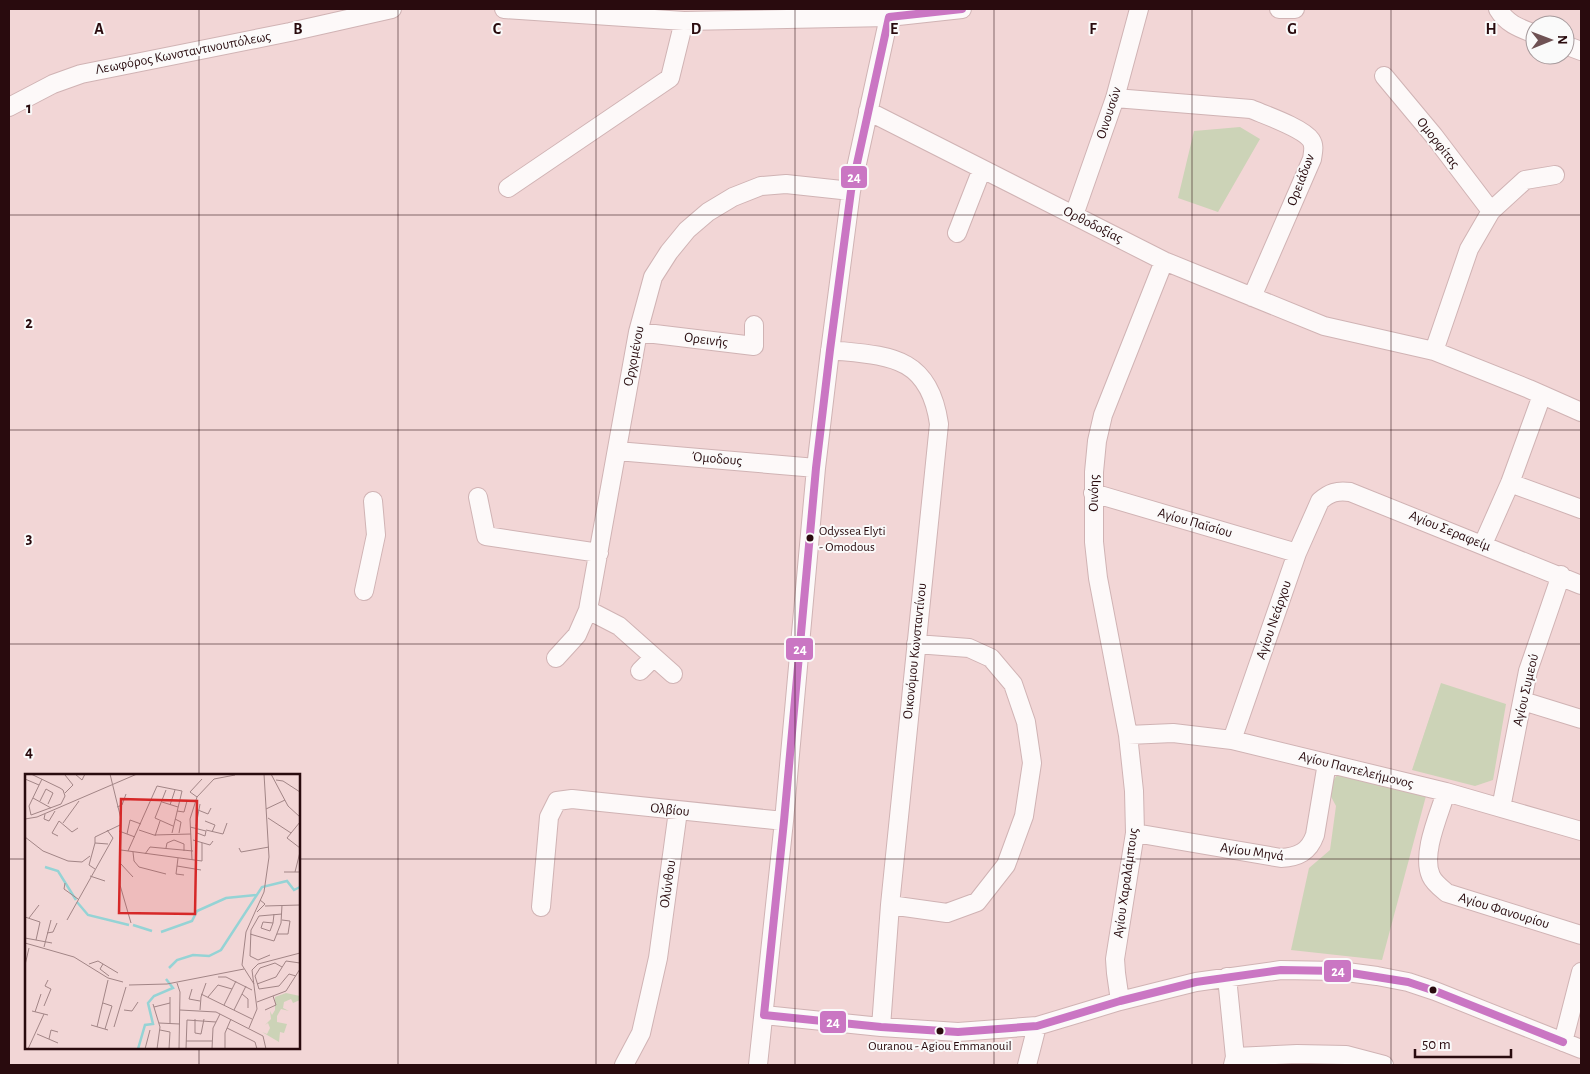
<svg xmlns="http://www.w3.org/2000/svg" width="1590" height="1074" font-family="'Alegreya Sans',sans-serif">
  <rect width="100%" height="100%" fill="#f2d6d6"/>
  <path fill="#ccd3b7" d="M 1240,127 L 1260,139 L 1218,212 L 1178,198 L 1194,131 Z
    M 1441,683 L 1506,704 L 1493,780 L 1475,786 L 1412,770 Z
    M 1340,771 L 1426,796 L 1382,960 L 1291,950 L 1309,868 L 1330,850 L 1336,806 L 1327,789 Z"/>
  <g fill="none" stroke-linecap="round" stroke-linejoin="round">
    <g stroke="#d0b3b4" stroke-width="20">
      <path id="minor" d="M 504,9 L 684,21 L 889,17 L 962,9
        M 1279,9 L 1295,9
        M 1498,9 C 1507,24 1519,28 1535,34
        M 1565,45 L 1581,51
        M 1384,76 L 1434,136 L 1491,211
        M 1115,98 L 1251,109 C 1265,115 1303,128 1311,140 C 1315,146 1313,152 1312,159 L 1252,297
        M 9,107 L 53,84 L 81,74 L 290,32 L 392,9
        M 868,111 L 1164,261 L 1324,326 L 1434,351 L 1529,389 L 1581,412
        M 508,188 L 670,78 L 684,21
        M 1074,215 L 1115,98 L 1139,9
        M 957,233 L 982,169
        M 638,332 L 754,346 L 754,325
        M 830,350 C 887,356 929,354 939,424 L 890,905 L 881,1027
        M 1434,351 L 1469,249 L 1491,211 L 1525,180 L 1555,175
        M 617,451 L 816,468
        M 1510,483 L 1581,509
        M 1093,493 L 1297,553
        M 478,497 L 486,536 L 599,553
        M 1483,544 L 1510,483 L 1542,395
        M 364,591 L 376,535 L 373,501
        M 588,610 L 619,626 L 673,674
        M 556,658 L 577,635 L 588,610 L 638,332 L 653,277 L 669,252 L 687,230 L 708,212 L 733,197 L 761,186 L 786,184 L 851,191
        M 640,671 L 654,657
        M 1523,701 L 1581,719
        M 1128,735 L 1173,733 L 1232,740 L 1446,792 L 1581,831
        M 1232,740 L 1297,553 L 1320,501 C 1329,493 1337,490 1350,492 L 1581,585
        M 1446,792 C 1439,815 1421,854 1431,876 C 1434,883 1441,888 1447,893 L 1581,935
        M 1501,808 L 1528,671 L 1561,575
        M 1135,833 L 1281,858 C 1298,857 1309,852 1315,835 L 1327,763
        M 890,905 L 947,913 L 977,902 L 1006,865 L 1024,816 L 1032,763 L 1026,722 L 1013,684 L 991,658 L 969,648 L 916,644
        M 541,907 L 549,817 L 557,801 L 572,799 L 784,821
        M 1227,977 L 1235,1057 L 1233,1065
        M 1120,1001 L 1116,973 L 1115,959 L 1135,833 L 1134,791 L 1128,735 L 1098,578 L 1094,542 L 1094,472 L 1097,441 L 1103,415 L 1164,261
        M 764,1015 L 881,1027 L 958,1032 L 1037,1026 L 1120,1001 L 1196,982 L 1281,970 L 1339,971 L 1377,976 L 1408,982 L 1435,991 L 1581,1049
        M 1563,1042 L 1581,972
        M 1235,1057 L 1297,1054 L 1346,1055 L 1384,1065
        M 624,1065 L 641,1033 L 658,958 L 678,811
        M 758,1065 L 784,821 L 816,468 L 829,359 L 851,191 L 889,17
        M 1027,1065 L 1037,1026"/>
    </g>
    <use href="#minor" stroke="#fdf9f9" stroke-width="18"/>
    <g stroke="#fafafa" stroke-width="11">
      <path id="bus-1" d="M 962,9 L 889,17 L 851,191 L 830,350 L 816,468 L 784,821 L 764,1015 L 881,1027 L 958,1032 L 1037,1026 L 1120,1001 L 1196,982 L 1281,970 L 1339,971 L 1408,982 L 1435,991 L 1563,1042"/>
    </g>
    <use href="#bus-1" stroke="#ca76c3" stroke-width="8"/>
  </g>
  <path fill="none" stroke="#290b0e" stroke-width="1" stroke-opacity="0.55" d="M 199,9 L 199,775M 398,9 L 398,1065M 596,9 L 596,1065M 795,9 L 795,1065M 994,9 L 994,1065M 1192,9 L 1192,1065M 1391,9 L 1391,1065M 9,215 L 1581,215M 9,430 L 1581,430M 9,644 L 1581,644M 9,859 L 26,859M 299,859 L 1581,859M 199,1048 L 199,1065"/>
  <g fill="#290b0e" stroke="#fafafa" stroke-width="2">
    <circle cx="810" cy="538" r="4.5"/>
    <circle cx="1433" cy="990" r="4.5"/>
    <circle cx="940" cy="1031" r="4.5"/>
  </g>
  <g text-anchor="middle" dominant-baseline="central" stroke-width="4" stroke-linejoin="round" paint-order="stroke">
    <g font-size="13" fill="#290b0e" stroke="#fafafa" text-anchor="start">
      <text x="819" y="531">Odyssea Elyti<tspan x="819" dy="16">- Omodous</tspan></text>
      <text x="940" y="1046" text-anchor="middle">Ouranou - Agiou Emmanouil</text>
    </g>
    <g font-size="14" fill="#290b0e" stroke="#fafafa">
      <text transform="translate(183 53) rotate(-11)">Λεωφόρος Κωνσταντινουπόλεως</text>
      <text transform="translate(1109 113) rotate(-72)">Οινουσών</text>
      <text transform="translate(1438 143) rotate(52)">Ομορφίτας</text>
      <text transform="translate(1301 180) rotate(-69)">Ορειάδων</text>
      <text transform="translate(1093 225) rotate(27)">Ορθοδοξίας</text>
      <text transform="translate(706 340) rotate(7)">Ορεινής</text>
      <text transform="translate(634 356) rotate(-79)">Ορχομένου</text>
      <text transform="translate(717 459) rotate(5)">Όμοδους</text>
      <text transform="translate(1094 493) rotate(-89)">Οινόης</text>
      <text transform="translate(1195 523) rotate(16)">Αγίου Παϊσίου</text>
      <text transform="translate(1450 531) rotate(22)">Αγίου Σεραφείμ</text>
      <text transform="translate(1274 620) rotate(-71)">Αγίου Νεάρχου</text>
      <text transform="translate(915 651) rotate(-84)">Οικονόμου Κωνσταντίνου</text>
      <text transform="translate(1526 690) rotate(-77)">Αγίου Συμεού</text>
      <text transform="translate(1356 770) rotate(14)">Αγίου Παντελεήμονος</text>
      <text transform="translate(670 810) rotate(6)">Ολβίου</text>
      <text transform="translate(1252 852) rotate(8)">Αγίου Μηνά</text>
      <text transform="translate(1126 883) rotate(-82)">Αγίου Χαραλάμπους</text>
      <text transform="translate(668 884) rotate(-82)">Ολύνθου</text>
      <text transform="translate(1504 911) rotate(17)">Αγίου Φανουρίου</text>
    </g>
  </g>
  <g transform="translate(25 774)">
    <rect width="275" height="275" fill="#f2d6d6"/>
    <path d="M 261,219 L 275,222 L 275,226 L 268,229 L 266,225 L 259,228 L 258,234 L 264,237 L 256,235 L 252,242 L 252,248 L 262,250 L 259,259 L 255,258 L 254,268 L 237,258 L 242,260 L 245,254 L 243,249 L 240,251 L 246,245 L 245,237 L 247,241 L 250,236 L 250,223 Z" fill="#ccd3b7"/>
    <path fill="none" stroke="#95d3d5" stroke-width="2.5" d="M 20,93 L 33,97 L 51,126M 52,128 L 63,141 L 104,151M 108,151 L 127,157M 136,158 L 167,147 L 172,137 L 201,124 L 232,121M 144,194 L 152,186 L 168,181 L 184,182 L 196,176 L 237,113 L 262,107 L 269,116 L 275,113M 113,275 L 120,251 L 128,250 L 123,229 L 129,222 L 148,214 L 141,205"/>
    <path fill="none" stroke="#a28586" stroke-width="1" d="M 6,0 L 35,14 L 38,16 L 40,22 L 36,30 L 6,41 L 4,32 L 17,5M 50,0 L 57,6 L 60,0M 85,0 L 96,45 L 95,111 L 106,149M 246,0 L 263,32 L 275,43M 40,1 L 48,11 L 40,19M 0,5 L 14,11M 251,6 L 258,7 L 275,18M 141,16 L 130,44 L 148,52M 172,23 L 165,18 L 177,5M 8,24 L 26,34M 15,27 L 21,15 L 28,19 L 23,30M 137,28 L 153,33M 145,31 L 150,16M 92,33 L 97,31 L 101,20M 241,35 L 260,26M 173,36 L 183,40 L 186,34M 152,37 L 159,38 L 162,27M 20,40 L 19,45 L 24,47 L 30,37M 243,44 L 266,59M 0,45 L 12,43 L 112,0M 150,45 L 156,48 L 154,59M 180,47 L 190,51 L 187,58M 275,48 L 262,64 L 275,74M 38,49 L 54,27M 171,52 L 175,30M 165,53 L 181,57 L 180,62 L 172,59M 114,56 L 129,61 L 166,60M 181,56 L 198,60 L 202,49M 94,57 L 110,63M 102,60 L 105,46 L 116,50M 33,62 L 27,59 L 34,47 L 47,58 L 53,54M 130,62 L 135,47M 0,63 L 18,77 L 43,87 L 57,88 L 65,82M 168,66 L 185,71 L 188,67M 83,70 L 70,69 L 70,63 L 95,51M 141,74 L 142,69 L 149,66 L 159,70 L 159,77M 214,74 L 216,78 L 244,73M 96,76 L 177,87 L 177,69M 103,77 L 132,12 L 157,17 L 147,59M 108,78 L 109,87 L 114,93 L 141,100M 120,80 L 125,73 L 168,77M 153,84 L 151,100 L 159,101M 167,86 L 165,45 L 172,23 L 189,5 L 210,1M 96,90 L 108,103M 152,92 L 176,96M 70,95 L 64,91 L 70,69M 259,98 L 275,98M 270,98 L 275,78M 65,102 L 80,107M 40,109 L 39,115 L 53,125M 240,132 L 275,131M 232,138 L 240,130 L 235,126M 0,143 L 15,148 L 11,166M 4,144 L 14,131M 42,146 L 88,64 L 82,56M 248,149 L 238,148 L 236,154 L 245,157 L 248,149 L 249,140M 22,159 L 28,158 L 32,149M 225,160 L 249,167 L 256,149 L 257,131M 252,160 L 263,160 L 265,147 L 257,146M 0,164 L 27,169M 0,169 L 49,183 L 83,204 L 98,208M 19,173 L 26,146M 245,181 L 233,186 L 225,182 L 226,156 L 234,142 L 257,140M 64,190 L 73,187 L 93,199M 78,190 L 75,195 L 84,202M 0,191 L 4,174M 257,193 L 250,189 L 235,194 L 230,202 L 234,215 L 254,212 L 264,200 L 271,202M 193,203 L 201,203 L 227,216M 152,209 L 155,218 L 154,275M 229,210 L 217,191 L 221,158 L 239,118 L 244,83 L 239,0M 232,210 L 251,203 L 261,187 L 275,189M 104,211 L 142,210 L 219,195M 167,215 L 164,225 L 175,227M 176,220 L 227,245M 217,220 L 223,225 L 223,234M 183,223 L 193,211 L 207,215M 232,228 L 261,217 L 275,195M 78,229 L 87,232 L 80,255M 128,230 L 135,253 L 132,275M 199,231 L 211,207M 19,232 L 26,215 L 20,212 L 23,206M 129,233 L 145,229M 99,236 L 107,237 L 113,228M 155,236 L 191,238 L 238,262 L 241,275M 175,236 L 176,223 L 181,209M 209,236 L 221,212M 240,236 L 251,231 L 248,222M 7,237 L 23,241M 10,238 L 16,220M 170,245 L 170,259 L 176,260 L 179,245M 134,249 L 155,250M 145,249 L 145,223M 66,251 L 83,256M 72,253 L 83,206M 89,253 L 101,213M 202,254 L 230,268 L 232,275M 224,254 L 232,235 L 227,196 L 233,190 L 275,179M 135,256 L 145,258 L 144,275M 12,260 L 33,269M 24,265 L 26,256 L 33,258M 161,267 L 187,267M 3,275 L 19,240M 120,275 L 125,256M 161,275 L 162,246 L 191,248M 187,275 L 188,254 L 195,240M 200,275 L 200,259 L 206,245"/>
    <path fill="#d62828" fill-opacity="0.15" stroke="#d62828" stroke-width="2.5" d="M 96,25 L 172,27 L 170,140 L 94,139 Z"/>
    <rect width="275" height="275" fill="none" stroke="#290b0e" stroke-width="2.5"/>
  </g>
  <g font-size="16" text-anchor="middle" font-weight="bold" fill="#290b0e" stroke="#fafafa" stroke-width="4" stroke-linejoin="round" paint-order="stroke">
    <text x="99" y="34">A</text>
    <text x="298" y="34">B</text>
    <text x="497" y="34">C</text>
    <text x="696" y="34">D</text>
    <text x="894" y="34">E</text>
    <text x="1093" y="34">F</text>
    <text x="1292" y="34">G</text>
    <text x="1491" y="34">H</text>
    <text x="29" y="113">1</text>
    <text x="29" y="328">2</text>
    <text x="29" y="543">3</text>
    <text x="29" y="757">4</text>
  </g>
  <g stroke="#fafafa" stroke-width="2">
    <rect x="840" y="165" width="28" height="24" rx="5" fill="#ca76c3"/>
    <rect x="785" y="637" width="29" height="24" rx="5" fill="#ca76c3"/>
    <rect x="1323" y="959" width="29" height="24" rx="5" fill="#ca76c3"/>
    <rect x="819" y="1010" width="28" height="24" rx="5" fill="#ca76c3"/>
  </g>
  <g font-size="14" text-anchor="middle" font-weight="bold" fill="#fff">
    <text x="854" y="182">24</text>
    <text x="800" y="654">24</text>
    <text x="1338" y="976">24</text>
    <text x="833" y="1027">24</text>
  </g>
  <rect width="1590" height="1074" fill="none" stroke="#290b0e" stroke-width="20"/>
  <g transform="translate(1550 40) rotate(89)"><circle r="24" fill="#fafafa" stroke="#a69a9c"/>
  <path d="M0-4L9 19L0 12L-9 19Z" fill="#6f5254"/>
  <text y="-8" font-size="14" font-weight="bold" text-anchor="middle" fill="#290b0e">N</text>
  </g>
  <path d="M1415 1049v8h96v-8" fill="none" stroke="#290b0e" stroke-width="2.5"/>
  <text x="1422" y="1049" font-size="15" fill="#290b0e" stroke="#fafafa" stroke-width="4" paint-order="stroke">50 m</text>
</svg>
